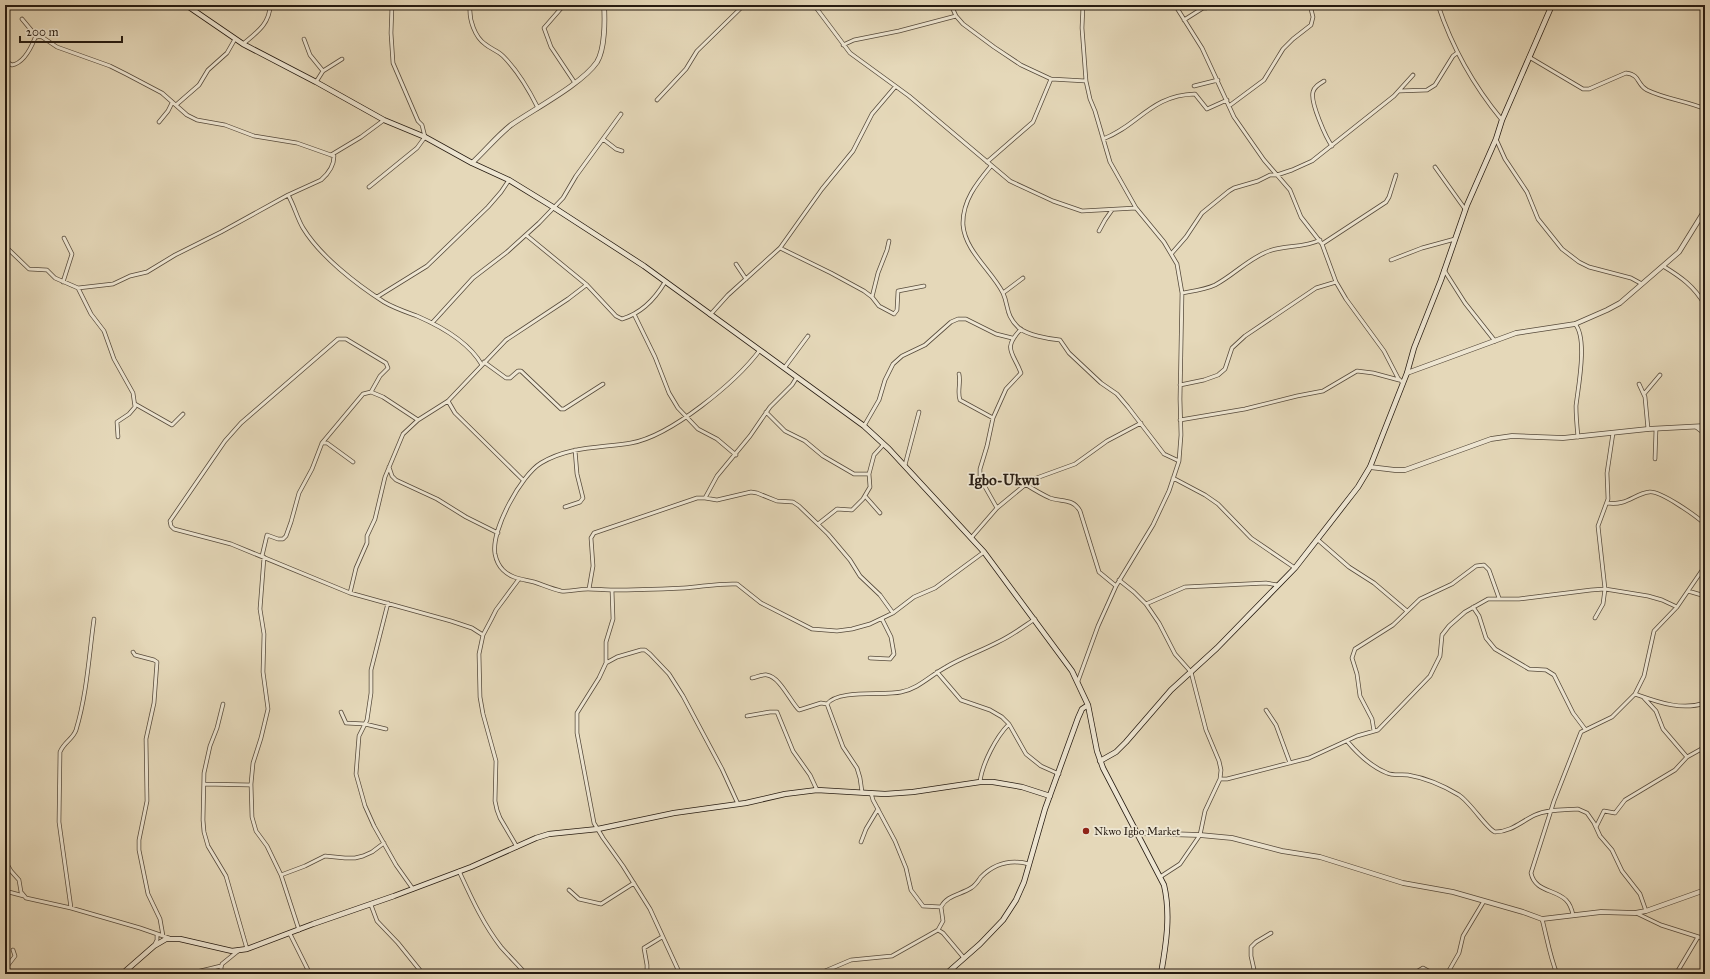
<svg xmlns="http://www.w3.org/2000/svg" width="1710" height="979" font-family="'IM FELL Great Primer',serif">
  <rect width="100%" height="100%" fill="#e5d8b9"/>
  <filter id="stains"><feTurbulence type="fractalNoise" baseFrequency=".005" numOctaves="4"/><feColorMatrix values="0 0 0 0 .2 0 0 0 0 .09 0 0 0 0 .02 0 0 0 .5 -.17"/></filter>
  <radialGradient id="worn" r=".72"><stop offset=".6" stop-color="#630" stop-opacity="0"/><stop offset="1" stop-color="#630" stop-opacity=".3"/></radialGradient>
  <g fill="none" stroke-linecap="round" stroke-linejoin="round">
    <g stroke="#564a3b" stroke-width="4.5">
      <path id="minor" d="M 473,5 L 470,7 C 469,20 475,37 485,44 C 491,49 498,51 503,56 C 518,71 529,90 538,108
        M 564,5 L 544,28 L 551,47 L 575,83
        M 814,5 L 850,53 L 909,96 L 1010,181 L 1053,201 L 1082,211 L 1136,208
        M 951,5 L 956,16 L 963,24 L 994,47 L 1021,65 L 1051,79 L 1086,81
        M 1175,5 L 1202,48 L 1234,117 L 1264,160 L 1290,190 L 1301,217 L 1322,244 L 1336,282 L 1346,299 L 1384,351 L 1398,378 L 1403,383
        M 1438,5 C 1452,47 1473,85 1502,120
        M 1545,5 L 1550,10
        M 22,19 L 37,37
        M 1184,20 L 1203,8 L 1206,8 L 1211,5
        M 304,39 L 310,55 L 323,71 L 316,82
        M 243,44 C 256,33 270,24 270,5
        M 843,45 L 854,40 L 899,31 L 956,16
        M 1529,57 L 1583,89 L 1589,89 L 1626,73 C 1641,75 1636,84 1647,90 C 1665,99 1687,101 1705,109
        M 5,61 L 12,65 C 24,63 31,48 35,38 L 37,36 L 42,37 L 57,47 L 110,66 L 126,74 L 162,93 L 187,115 L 197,120 L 225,125 L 254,136 L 297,143 L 331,155 L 361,137 L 384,120
        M 323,71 L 342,59
        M 1324,81 C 1319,84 1314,87 1313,92 C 1310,102 1326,138 1332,146
        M 1194,86 L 1218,80
        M 1399,91 L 1427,90 L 1435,85 L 1453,56 L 1457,53
        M 657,100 L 686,69 L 697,51 L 744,5
        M 176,105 L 199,85 L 208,70 L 227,53 L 235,39
        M 1229,106 L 1264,80 L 1283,49 L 1293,39 L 1311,25 L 1313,17 L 1310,5
        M 159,122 L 168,111 L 172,103
        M 603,139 L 616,149 L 622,151
        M 1103,139 C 1138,126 1151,95 1195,94 L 1207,109 L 1227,100
        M 1496,139 L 1505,159 L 1527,192 L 1538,219 L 1562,249 L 1579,262 L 1589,267 L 1631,278 L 1642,284
        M 987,162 L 1033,122 L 1051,79
        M 991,166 C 977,183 962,201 963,225 C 965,251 992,271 1003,293 C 1009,306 1005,315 1019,328 C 1027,335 1049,339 1060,340 L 1069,353 L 1101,383 L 1117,394 L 1128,407 L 1164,454 L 1179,461
        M 1435,167 L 1465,209
        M 369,187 L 417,148 L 425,137 L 422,125 L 418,121 L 393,63 L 391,33 L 392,5
        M 288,195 C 294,205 297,218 303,228 C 320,256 356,284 384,302 C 394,308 406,312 417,316 C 440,326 469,342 482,365
        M 1099,231 L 1105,220 L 1112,210
        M 526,235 L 587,285
        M 1322,244 L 1386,202 L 1389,197 L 1396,175
        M 5,246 L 29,269 L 47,270 L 55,278 L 78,288 L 113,284 L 130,276 L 147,272 L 175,255 L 221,232 L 288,195 L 321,180 C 328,174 334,166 334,156 L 331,155
        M 780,248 L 822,189 L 853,151 L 872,114 L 895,87
        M 1172,253 L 1186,237 L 1202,213 L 1229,191 L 1234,188 L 1258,181 L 1270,175 L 1277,175 L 1292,170 L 1312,161 L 1394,96 L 1413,75
        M 1391,260 L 1422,248 L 1455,239
        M 736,264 L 746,279
        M 1663,266 C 1681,277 1694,286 1705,305
        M 1444,270 L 1465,303 L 1495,341
        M 63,282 L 72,254 L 64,238
        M 78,288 L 91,314 L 104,331 L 114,359 L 133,393 L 135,407 L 129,414 L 117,422 L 118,437
        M 1003,293 L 1023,278
        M 1182,293 C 1193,291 1204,290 1215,285 C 1234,275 1249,258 1269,251 C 1285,245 1304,248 1320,240
        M 377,297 L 427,266 L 488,207 L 501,192 L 509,180
        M 872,297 L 878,273 L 887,250 L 889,241
        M 634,314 L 655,357 L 669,393 L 678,408 L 698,429 L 717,439 L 736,455
        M 710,315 L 728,295 L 780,248 L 831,273 L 864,291 L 872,297 L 879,306 L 894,314 L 897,310 L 898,291 L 924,286
        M 432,323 L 473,278 L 507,252 L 539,223 L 563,198 L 576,176 L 621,114
        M 1575,324 C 1588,338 1578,388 1576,406 C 1576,417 1577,427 1578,437
        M 760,350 C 736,382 671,436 631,443 C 601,448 569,446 541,463 C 521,475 491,530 495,554 C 496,559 499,566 503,570 C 512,579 523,579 534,582 C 543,585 552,589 561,591 C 569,592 579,589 588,589 C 597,589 605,590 613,590 C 637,590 661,589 684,588 C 701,587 719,583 737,584 L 761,603 L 812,629 L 837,631 L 852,629 L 870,624 L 893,613 L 914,597 L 935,588 L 984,552
        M 484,362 L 506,378 L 510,378 L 518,371 L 521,371 L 561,409 L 564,409 L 603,384
        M 785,367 L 808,336
        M 959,374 C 961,383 957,392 960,400 L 993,418
        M 1639,384 L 1645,397 L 1648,429
        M 1180,385 L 1204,380 L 1218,375 L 1225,369 L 1232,348 L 1245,336 L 1316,288 L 1336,282
        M 1644,394 L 1660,375
        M 448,401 L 455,413 L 523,480
        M 135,404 L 172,425 L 183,414
        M 766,412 L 785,431 L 805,441 L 823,456 L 854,474 L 869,474
        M 418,420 L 383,397 L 371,392 L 380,376 L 388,368 L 386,363 L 346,339 L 338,339 L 241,423 L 225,441 L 170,521 L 171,526 L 174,529 L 231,544 L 350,593 L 451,621 L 472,628 L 483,635
        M 1180,420 L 1245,409 L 1297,396 L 1323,391 L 1357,371 L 1373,373 L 1399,380
        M 864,426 L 879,400 L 885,380 L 893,364 L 902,356 L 925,345 L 951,322 L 958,319 L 966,319 L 996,334 L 1012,338
        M 1696,427 L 1705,434
        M 322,443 L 363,394 L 371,392
        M 1655,459 L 1656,429
        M 905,465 L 919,412
        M 389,467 L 392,476 L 396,480 L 437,499 L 466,517 L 498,533
        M 1173,478 L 1205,495 L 1218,504 L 1251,538 L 1295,568
        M 1025,484 C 1033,489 1041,494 1050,498 C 1061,502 1073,498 1080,511 L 1099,572 L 1116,586
        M 865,496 L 880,513
        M 705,498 L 717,500 L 751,492 L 757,493 L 777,501 L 793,502 L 799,506 L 828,534 L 850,560 L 860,576 L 880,595 L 893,613
        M 1607,503 C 1627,506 1634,494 1649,492 C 1660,490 1696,516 1705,524
        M 565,507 L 580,502 L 583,498 L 577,474 L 575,450
        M 997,508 L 980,478 L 980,469 L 987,446 L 993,418 L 1006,389 L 1021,373 C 1013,352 1002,349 1021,329
        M 818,524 L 837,509 L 852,510 L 863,499 L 870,487 L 869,474 L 874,455 L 884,444
        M 971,538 L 997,508 L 1031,480 L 1075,464 L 1107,441 L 1141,423
        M 1318,540 L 1349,567 L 1374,583 L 1407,611
        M 262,556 L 267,535 L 278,539 L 283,539 L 286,536 L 291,522 L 299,493 L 312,469 L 322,443 L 327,443 L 353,462
        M 264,557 L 260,609 L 264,634 L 263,672 L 268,709 L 261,738 L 253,763 L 251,784 L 252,817 L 256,831 L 267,846 L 281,875 L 299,930
        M 1119,580 L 1134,592 L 1146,604 L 1159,623 L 1175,654 L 1191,672 L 1206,730 L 1219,761 L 1221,770 L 1220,779 L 1205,811 L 1200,835 L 1180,864 L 1160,877
        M 589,589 L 593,566 L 591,538 L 594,533 L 697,498 L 705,498 L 717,476 L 750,436 L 770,407 L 792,385 L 797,377
        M 612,590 L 613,619 L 606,642 L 606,663 L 599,678 L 577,713 L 577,733 L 594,823 L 603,838 L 623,866 L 650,909 L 680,974
        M 1688,591 L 1705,596
        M 350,593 L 356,568 L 367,543 L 367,536 L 375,519 L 385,477 L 403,434 L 418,420 L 448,401 L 506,340 L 568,299 L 585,286 L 587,285 L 616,316 L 622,319 C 642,313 655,299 665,282
        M 388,603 L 371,670 L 371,693 L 367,720 L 359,736 L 356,774 L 365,806 L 374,826 L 396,865 L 413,889
        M 1146,604 L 1185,587 L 1266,583 L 1278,585
        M 1473,607 L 1479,616 L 1486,638 L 1495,649 L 1529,669 L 1546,670 L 1554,675 L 1573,713 L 1585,729
        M 1595,618 L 1603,604 L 1605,589 L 1598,526 L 1608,499 L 1607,473 L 1613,433
        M 133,652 L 135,655 L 154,660 L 157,662 L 154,703 L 146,739 L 147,801 L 139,840 L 139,850 L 148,894 L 160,919 L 163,936
        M 870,658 L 890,659 L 894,654 L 891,637 L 882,619
        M 606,663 L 617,657 L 641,650 L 645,650 L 650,654 L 669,674 L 683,696 L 722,769 L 738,804
        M 937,672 L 961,700 L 990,710 L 1002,717 L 1009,724 L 1026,754 L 1041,766 L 1059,774
        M 752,678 C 757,677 763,674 767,675 C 780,677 790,701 799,710 L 821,703 L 827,704 C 838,689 884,696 901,692 C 918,689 931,675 946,667 C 963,657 981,651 998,642 C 1011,636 1023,627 1035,619
        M 1078,681 L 1098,626 L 1116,586 L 1153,525 L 1169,491 L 1179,461 L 1181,435 L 1180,399 L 1182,293 L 1177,264 L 1164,242 L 1136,208 L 1110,162 L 1095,111 L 1090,99 L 1086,81 L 1082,28 L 1083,5
        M 1635,694 C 1658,702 1681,711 1705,703
        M 1644,698 L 1656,711 L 1663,729 L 1687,757
        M 223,704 L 217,728 L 210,746 L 204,773 L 203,820 L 204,832 L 208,846 L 226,876 L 247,949
        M 827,704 L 843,747 L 857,768 L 860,778 L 862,792
        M 1266,710 L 1276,725 L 1290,763
        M 341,712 L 346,723 L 365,724 L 386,729
        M 747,716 L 770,712 L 777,712 L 793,751 L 810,775 L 817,790
        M 1374,731 L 1372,719 L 1360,696 L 1357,674 L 1352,658 L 1355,649 L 1393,625 L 1420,599 L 1452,584 L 1476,566 L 1484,565 L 1489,570 L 1499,598
        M 1347,741 C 1357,753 1372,767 1387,773 C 1393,776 1402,774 1408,775 C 1426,778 1444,786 1459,795 C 1471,803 1487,829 1495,832 C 1511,832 1522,821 1535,815 C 1548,809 1564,810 1578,809 L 1587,813 L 1594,823 L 1600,836 L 1612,850 L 1622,871 L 1640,894 L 1646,911
        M 1220,779 L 1227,779 L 1309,758 L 1357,736 L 1378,730 L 1430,676 L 1440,656 L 1442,635 L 1449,626 L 1465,612 L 1488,599 L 1519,599 L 1591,590 L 1605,589 L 1648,596 L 1662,600 L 1677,607
        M 980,782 C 982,764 996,737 1009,724
        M 204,784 L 251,785
        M 871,793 L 873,800 L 895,841 L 906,868 L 911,890 L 923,906 L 941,907
        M 5,818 L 7,864 L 11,871 L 19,880 L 21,892 L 26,898 L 71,908 L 140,928 L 169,938
        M 1596,827 L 1604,811 L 1615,813 L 1625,800 L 1675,770 L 1687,757 L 1705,747
        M 861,842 L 866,829 L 878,809
        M 517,847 L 500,818 L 497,810 L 495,801 L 496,761 L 483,714 L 480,697 L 479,654 L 483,635 L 491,620 L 496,610 L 519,579
        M 459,871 C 471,897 483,924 501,947 C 509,956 518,965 526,974
        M 281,875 L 305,866 L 325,856 L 345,858 L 355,858 L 363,856 L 372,852 L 384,843
        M 569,890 L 579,899 L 601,904 L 634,883
        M 5,891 L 24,896
        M 371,905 L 377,921 L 398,943 L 423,974
        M 71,908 L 59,822 L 60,752 C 64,742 73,739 76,730 C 87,694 89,655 94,619
        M 1636,913 L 1661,925 L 1705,939
        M 1573,915 C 1572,910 1570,904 1566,900 C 1555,889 1535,892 1531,873 L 1554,801 L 1581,732 L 1612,717 L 1635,694 L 1644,676 L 1654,631 L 1677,607 L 1705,566
        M 1542,919 C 1547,938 1550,957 1557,974
        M 938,930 L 943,921 L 941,907 C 947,895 960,895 971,888 C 976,885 978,881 981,877 C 995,863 1010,859 1029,864
        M 290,934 L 310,974
        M 155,944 L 157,940 L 157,934
        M 5,969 L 15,956 L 13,950
        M 5,970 L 10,971 L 14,974
        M 188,974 L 221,966
        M 222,974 L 221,968 L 222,964 L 238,951
        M 647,974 L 647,965 L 644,948 L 662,937
        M 818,974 L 851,960 L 892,956 L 938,930 L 943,933 L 964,958
        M 1255,974 L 1251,956 L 1251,947 L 1256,942 L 1271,933
        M 1413,974 L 1423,968 L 1434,974
        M 1447,974 L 1459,953 L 1463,936 L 1484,901
        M 1676,974 L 1698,937"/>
    </g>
    <g stroke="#564a3b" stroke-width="5.5">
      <path id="tertiary" d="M 472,163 C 485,151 497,136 511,125 C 534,109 582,84 597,62 C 605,49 605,20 604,5
        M 1407,373 L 1516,333 L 1575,324 L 1607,310 L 1620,303 L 1679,252 L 1705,210
        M 1370,467 L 1395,470 L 1405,470 L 1491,439 L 1512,436 L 1563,438 L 1648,429 L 1705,426
        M 1136,833 L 1200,835 L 1232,838 L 1282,851 L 1320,857 L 1403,883 L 1453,892 L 1523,912 L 1542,919 L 1601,912 L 1635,913 L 1646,911 L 1705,890"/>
    </g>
    <g stroke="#261b11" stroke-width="6">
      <path id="secondary" d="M 186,5 L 243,44 L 316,82 L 384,120 L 425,137 L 472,163 L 509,180 L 553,207 L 644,266 L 864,426 L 889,449 L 984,552 L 1072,671 L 1088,705 L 1097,751 L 1103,768 L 1164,885 C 1171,915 1166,945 1161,974
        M 1100,761 L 1116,752 L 1126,742 L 1171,690 L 1217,648 L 1295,568 L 1358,487 L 1370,467 L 1407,373 L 1414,348 L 1441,280 L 1467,205 L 1496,139 L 1502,120 L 1552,5
        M 122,974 L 154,946 L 166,939 L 180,939 L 232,951 L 247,949 L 313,924 L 394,896 L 471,867 L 536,838 L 549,834 L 598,829 L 674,813 L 746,803 L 785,794 L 817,790 L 885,794 L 913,792 L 980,782 L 993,782 L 1022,787 L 1050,796
        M 946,974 L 980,944 L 1003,920 L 1016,900 L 1024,882 L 1045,809 L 1078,718 L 1082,709 L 1088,705"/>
    </g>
    <use href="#minor" stroke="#eee6d2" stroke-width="3"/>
    <use href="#tertiary" stroke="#eee6d2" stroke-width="4"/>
    <use href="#secondary" stroke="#eee6d2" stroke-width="4.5"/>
  </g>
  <circle fill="#8f2418" stroke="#eee6d2" stroke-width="1.5" cx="1086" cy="831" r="4"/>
  <g text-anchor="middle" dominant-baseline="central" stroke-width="3.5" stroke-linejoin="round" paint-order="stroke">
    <g font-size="11" fill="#261b11" stroke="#eee6d2" text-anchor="start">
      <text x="1094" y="831">Nkwo Igbo Market</text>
    </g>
    <g font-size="15" font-weight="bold" fill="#261b11" stroke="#eee6d2">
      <text x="1004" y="480">Igbo-Ukwu</text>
    </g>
  </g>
  <rect width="1710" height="979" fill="none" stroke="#e5d8b9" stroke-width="20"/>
  <rect x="6" y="6" width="1698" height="967" fill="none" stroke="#261b11" stroke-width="2"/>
  <rect x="10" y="10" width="1690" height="959" fill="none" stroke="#261b11"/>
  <path d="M20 36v6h102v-6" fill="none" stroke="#261b11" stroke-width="2"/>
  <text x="26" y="36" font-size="12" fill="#261b11" stroke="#eee6d2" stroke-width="3" paint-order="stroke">200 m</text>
  <rect width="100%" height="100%" filter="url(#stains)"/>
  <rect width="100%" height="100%" fill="url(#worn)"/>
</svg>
